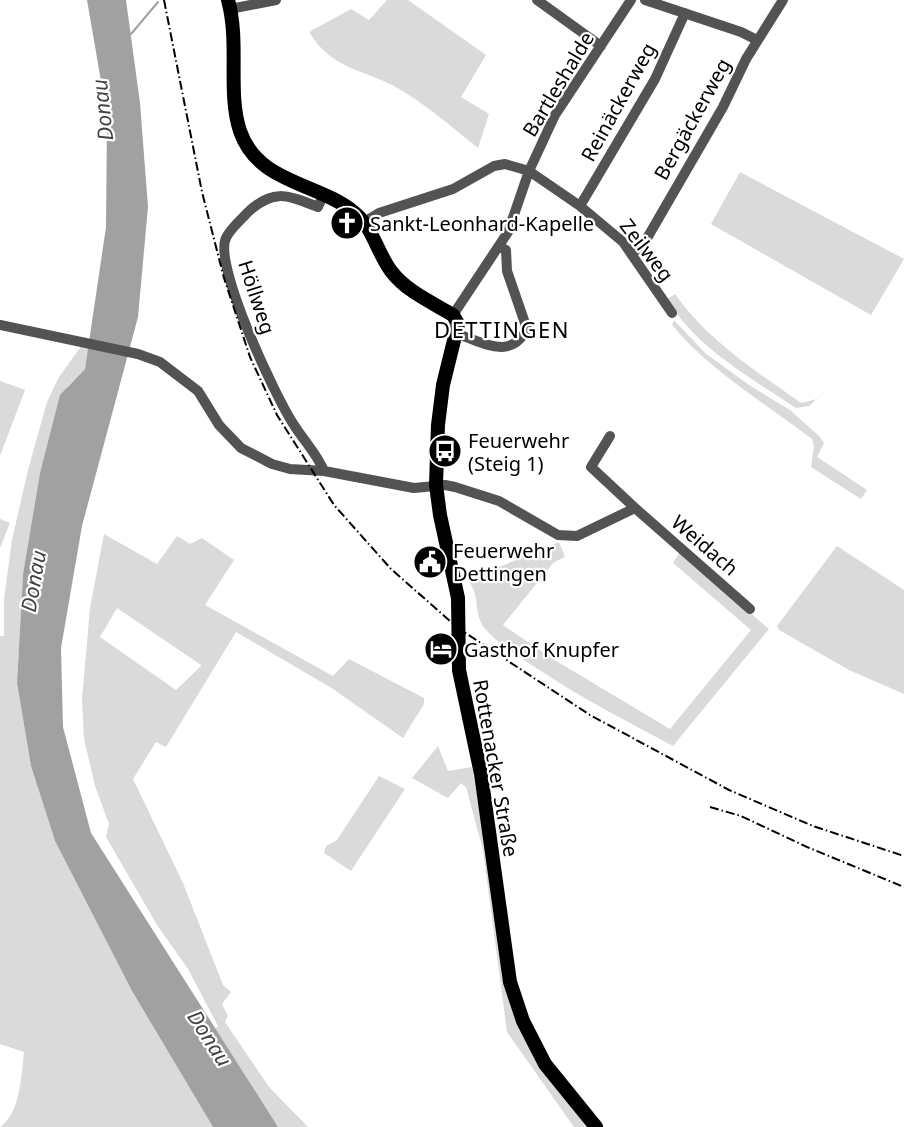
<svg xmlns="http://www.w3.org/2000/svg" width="904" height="1127" font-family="'Noto Sans',sans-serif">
  <rect width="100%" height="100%" fill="#fff"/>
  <path fill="#dadada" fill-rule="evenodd" d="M 387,0 L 408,0 L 486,55 L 461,97 L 489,114 L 478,148 C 451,127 423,101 392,85 C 360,69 331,68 309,32 L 351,9 L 369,20 Z
    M 740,172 L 904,259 L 871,315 L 711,224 Z
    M 675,294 C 707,340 756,371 801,403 L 817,399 L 826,390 L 809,406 L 796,408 C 750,377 696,348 667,299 Z
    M 674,320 L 705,353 L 749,385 L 790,410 L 820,437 L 824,443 L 817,457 L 867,490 L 861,499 L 811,467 L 814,446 L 812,439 C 764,402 711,372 672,325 Z
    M 82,345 L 89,345 L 85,369 L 67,387 L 40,473 L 23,574 L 17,683 L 31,766 L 55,841 L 132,991 L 213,1127 L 0,1127 C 21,1112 21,1076 24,1052 L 0,1044 L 0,636 L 4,636 L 4,599 L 12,540 L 28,470 L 47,402 L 59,377 Z
    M 0,381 L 25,390 L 0,456 Z
    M 0,519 L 10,523 L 0,548 Z
    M 104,534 L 157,564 L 177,536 L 190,544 L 202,538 L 234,560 L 205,605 L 333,676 L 349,659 L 424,698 L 424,704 L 403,738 L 333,689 L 236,632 L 166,747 L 156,742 L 133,779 L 183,883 L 223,985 L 231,992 L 222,1004 L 228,1016 L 225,1022 L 269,1087 L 308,1127 L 278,1127 L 214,1030 L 218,1026 L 188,969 L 157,925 L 106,837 L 109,824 L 95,786 L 84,739 L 82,699 L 90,608 ZM 117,608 L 201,665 L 201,666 L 176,690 L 100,637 Z
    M 559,542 L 565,557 L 554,562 L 503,625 L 553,659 L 670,729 L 751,630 L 673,563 L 680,552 L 769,629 L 673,746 C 628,722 583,699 541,671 C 522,659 502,647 486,630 C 472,614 482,599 468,580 Z
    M 837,546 L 904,590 L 904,694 L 849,670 L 779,630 L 777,626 Z
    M 438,746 L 448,771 L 472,767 L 485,843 L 492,907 L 516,1021 L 538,1061 L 586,1127 L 574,1127 L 507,1032 L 483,850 L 466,787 L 461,783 L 448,798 L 412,778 Z
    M 379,776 L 405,789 L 351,871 L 324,853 L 326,846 L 337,840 Z"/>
  <path fill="#a1a1a1" d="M 87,0 L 126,0 L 140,103 L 148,207 L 138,317 L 82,526 L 61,648 L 63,727 L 91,833 L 278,1127 L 213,1127 L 132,991 L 55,841 L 31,766 L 17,683 L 23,574 L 40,473 L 60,395 L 85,369 L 106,227 L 107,116 Z"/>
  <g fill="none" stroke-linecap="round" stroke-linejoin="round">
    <path stroke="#a1a1a1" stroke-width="2" d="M 131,34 L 158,2"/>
    <path stroke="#535353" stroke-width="10" d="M 537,0 L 601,46
      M 645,0 L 741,32 L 757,40
      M 230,9 L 276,0
      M 323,196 L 318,207 C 287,195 273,188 247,213 C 241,220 230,229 226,238 C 213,265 276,398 294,425 C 304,441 317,454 324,471
      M 580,206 L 655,79 L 685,13
      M 364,222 L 379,213 L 453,189 L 494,166 L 505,164 L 529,171 L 580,206 L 623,242 L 672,313
      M 632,254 L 646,240 L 723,107 L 746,59 L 783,0
      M 453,315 L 508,232 L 529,171 L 555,115 L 631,0
      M 0,325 L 138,354 L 160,362 L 198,391 L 219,425 L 241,448 L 272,464 L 290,469 L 324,471 L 414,488 L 445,485 L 455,487 L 499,501 L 558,535 L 577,536 L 635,508 L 750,609
      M 457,334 C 483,342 510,361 527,329 L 507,271 L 506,250 L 500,247
      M 610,436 L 591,467 L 635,508"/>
    <path stroke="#000" stroke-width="14" d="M 228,0 C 240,43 227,92 240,131 C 258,184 318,182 355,213 C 373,228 377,252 391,271 C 406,291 431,302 453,315 L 458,324 L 443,385 L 438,425 L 436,485 L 440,515 L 458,598 L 459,670 L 481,774 L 510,982 L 523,1021 L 545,1064 L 596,1127"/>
    <path stroke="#000" stroke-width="2" stroke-dasharray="9 3 1.5 3" stroke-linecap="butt" d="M 164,0 L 202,192 L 224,278 L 250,357 L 277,415 L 334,505 L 391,569 L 458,628 L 590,715 L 729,790 L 813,826 L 904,856
      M 710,807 L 741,816 L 807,847 L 904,887"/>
  </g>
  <defs>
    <g id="church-disc" transform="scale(1.725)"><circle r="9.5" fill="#000" stroke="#fff"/><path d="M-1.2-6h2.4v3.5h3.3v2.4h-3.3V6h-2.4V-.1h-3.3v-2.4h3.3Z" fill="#fff"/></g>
    <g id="bus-disc" transform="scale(1.725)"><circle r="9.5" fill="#000" stroke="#fff"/><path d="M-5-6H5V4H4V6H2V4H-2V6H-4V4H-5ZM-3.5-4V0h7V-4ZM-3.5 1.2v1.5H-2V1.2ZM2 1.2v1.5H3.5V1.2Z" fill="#fff"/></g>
    <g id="civic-disc" transform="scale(1.725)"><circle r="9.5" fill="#000" stroke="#fff"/><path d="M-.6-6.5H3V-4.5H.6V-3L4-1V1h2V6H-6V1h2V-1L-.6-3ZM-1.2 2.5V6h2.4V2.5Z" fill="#fff"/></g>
    <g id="hotel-disc" transform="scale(1.725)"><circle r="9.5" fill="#000" stroke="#fff"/><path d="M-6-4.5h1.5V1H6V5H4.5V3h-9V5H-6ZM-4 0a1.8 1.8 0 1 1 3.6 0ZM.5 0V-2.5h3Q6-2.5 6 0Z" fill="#fff"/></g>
  </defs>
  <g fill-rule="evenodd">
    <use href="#church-disc" x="347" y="223"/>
    <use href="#bus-disc" x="445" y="451"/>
    <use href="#civic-disc" x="430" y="562"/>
    <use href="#hotel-disc" x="441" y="649"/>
  </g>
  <g text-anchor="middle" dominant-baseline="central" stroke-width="4.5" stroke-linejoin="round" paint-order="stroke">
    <g font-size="20" fill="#000" stroke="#fff">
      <text transform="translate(558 84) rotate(-59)">Bartleshalde</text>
      <text transform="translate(618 102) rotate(-61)">Reinäckerweg</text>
      <text transform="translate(692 119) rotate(-61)">Bergäckerweg</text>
      <text transform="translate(647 250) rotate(52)">Zeilweg</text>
      <text transform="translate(257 297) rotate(72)">Höllweg</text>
      <text transform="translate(705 545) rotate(41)">Weidach</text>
      <text transform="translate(496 768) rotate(80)">Rottenacker Straße</text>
    </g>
    <g font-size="20" fill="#000" stroke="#fff" text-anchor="start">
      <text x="370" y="223">Sankt-Leonhard-Kapelle</text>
      <text x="468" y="440">Feuerwehr<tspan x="468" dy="23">(Steig 1)</tspan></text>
      <text x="453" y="550">Feuerwehr<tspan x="453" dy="23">Dettingen</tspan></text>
      <text x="464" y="649">Gasthof Knupfer</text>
    </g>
    <g font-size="21" font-style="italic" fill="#424242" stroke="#fff">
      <text transform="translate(102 110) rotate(-96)">Donau</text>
      <text transform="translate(33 581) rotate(-80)">Donau</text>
      <text transform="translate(210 1038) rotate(57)">Donau</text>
    </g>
    <g font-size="22" letter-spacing="1.5" fill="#000" stroke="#fff">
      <text x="502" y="329">DETTINGEN</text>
    </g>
  </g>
</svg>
